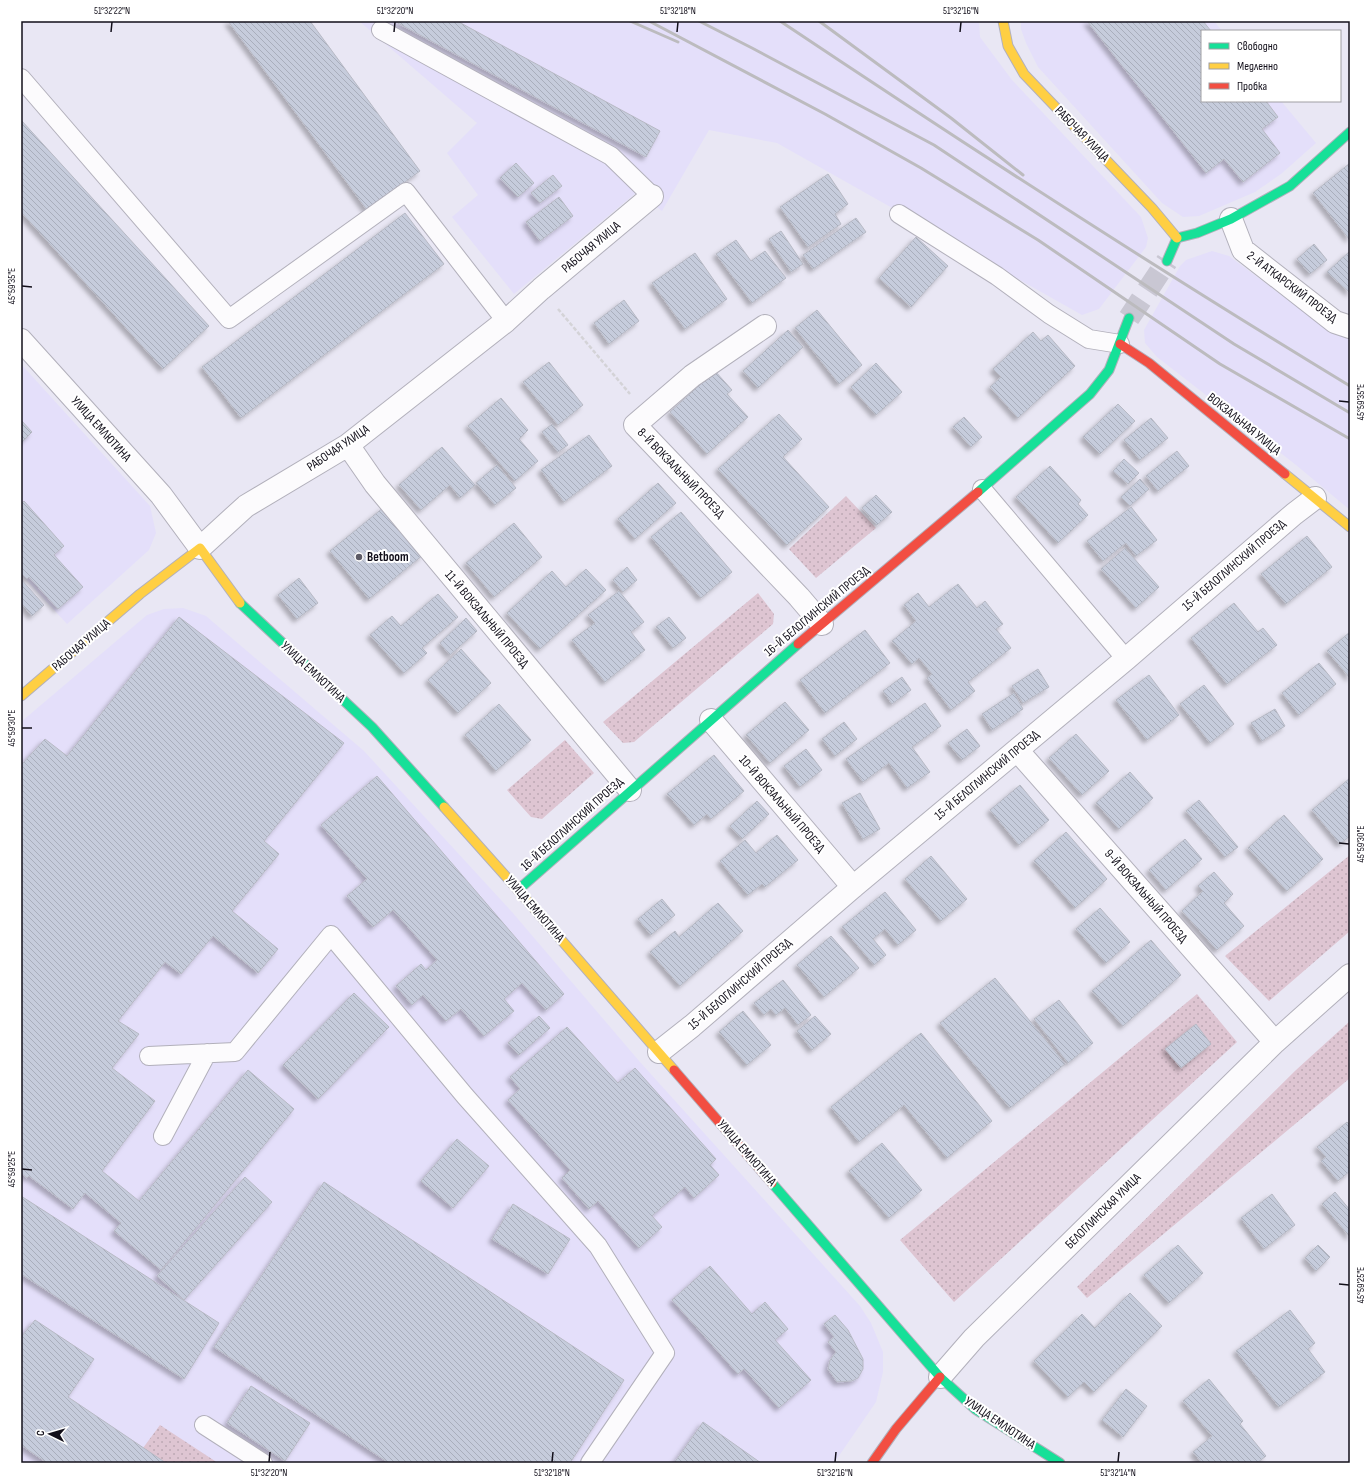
<svg xmlns="http://www.w3.org/2000/svg" width="1371" height="1484" font-family="'Sofia Sans Condensed',sans-serif">
  <defs>
    <pattern id="grass-dots" width="8" height="8" patternUnits="userSpaceOnUse"><rect width="8" height="8" fill="#dec5d2"/><path d="M2 2h.1M6 6h.1" fill="none" stroke="#bda8b4" stroke-width="1.8" stroke-linecap="round"/></pattern>
    <pattern id="building-back-hatch" width="6" height="6" patternUnits="userSpaceOnUse"><rect width="6" height="6" fill="#c6ccdc"/><path d="M-1 5l2 2M0 0l6 6M5-1l2 2" fill="none" stroke="#a9aebc"/></pattern>
    <filter id="shadow"><feDropShadow dx="-3.5" dy="3.5" stdDeviation="2" flood-color="#0004"/></filter>
  </defs>
  <rect width="100%" height="100%" fill="#e9e7f4"/>
  <path fill="#e4dffa" d="M 359,21 L 979,21 L 980,37 L 1012,80 L 1141,217 L 1148,238 L 1146,247 L 1099,309 L 1082,315 L 777,143 L 709,130 L 662,211 L 637,192 L 514,294 L 452,217 L 478,195 L 447,153 L 477,123 Z
    M 1021,21 L 1214,21 L 1222,31 L 1202,31 L 1202,101 L 1281,101 L 1316,143 L 1281,174 L 1255,192 L 1199,216 L 1183,217 L 1162,203 L 1038,67 L 1026,43 L 1021,29 Z
    M 1212,251 L 1229,256 L 1327,329 L 1350,340 L 1350,510 L 1296,465 L 1157,357 L 1145,343 L 1144,330 L 1180,266 L 1186,260 Z
    M 21,364 L 150,506 L 156,533 L 149,550 L 67,624 L 21,574 Z
    M 183,608 L 206,616 L 364,751 L 512,912 L 640,1062 L 860,1306 L 871,1323 L 883,1352 L 883,1372 L 876,1402 L 834,1463 L 21,1463 L 21,722 L 147,615 L 164,609 Z"/>
  <path fill="url(#grass-dots)" d="M 846,496 L 876,528 L 816,578 L 789,549 Z
    M 758,593 L 774,614 L 773,624 L 634,742 L 623,743 L 603,722 Z
    M 565,740 L 594,773 L 542,819 L 531,817 L 507,790 Z
    M 1350,855 L 1350,931 L 1269,1001 L 1225,956 Z
    M 1197,994 L 1237,1042 L 954,1302 L 900,1240 Z
    M 1350,1021 L 1350,1078 L 1087,1298 L 1077,1287 L 1296,1070 Z
    M 160,1425 L 218,1463 L 166,1463 L 143,1448 Z"/>
  <path fill="url(#building-back-hatch)" stroke="#b7b9c4" filter="url(#shadow)" d="M 228,21 L 310,21 L 420,171 L 367,210 Z
    M 394,21 L 457,21 L 660,131 L 646,157 Z
    M 1087,21 L 1203,21 L 1211,31 L 1202,31 L 1202,101 L 1266,101 L 1278,117 L 1262,129 L 1280,153 L 1243,182 L 1224,159 L 1206,173 Z
    M 21,120 L 209,326 L 163,369 L 21,212 Z
    M 516,163 L 534,183 L 518,197 L 500,178 Z
    M 1350,163 L 1350,238 L 1349,239 L 1313,193 Z
    M 828,174 L 848,204 L 835,214 L 841,224 L 808,247 L 780,207 Z
    M 553,175 L 562,186 L 540,203 L 531,193 Z
    M 559,197 L 573,216 L 540,241 L 526,222 Z
    M 405,213 L 444,264 L 241,418 L 202,367 Z
    M 856,218 L 866,232 L 813,269 L 803,255 Z
    M 781,231 L 803,264 L 791,272 L 769,239 Z
    M 916,237 L 948,266 L 911,307 L 879,278 Z
    M 736,240 L 751,261 L 765,251 L 786,278 L 752,303 L 716,254 Z
    M 1314,244 L 1327,260 L 1310,274 L 1297,259 Z
    M 1350,251 L 1350,293 L 1327,272 Z
    M 695,253 L 727,299 L 685,329 L 652,283 Z
    M 624,300 L 639,321 L 609,344 L 594,323 Z
    M 817,310 L 862,365 L 839,384 L 795,328 Z
    M 788,330 L 803,347 L 758,388 L 743,371 Z
    M 1033,332 L 1041,341 L 1048,335 L 1075,366 L 1018,418 L 990,387 L 1001,377 L 993,369 Z
    M 549,362 L 583,405 L 558,425 L 523,382 Z
    M 876,363 L 902,392 L 876,415 L 851,387 Z
    M 715,371 L 732,390 L 727,394 L 748,417 L 707,454 L 670,412 Z
    M 501,398 L 528,430 L 519,439 L 538,461 L 515,481 L 468,426 Z
    M 1118,404 L 1135,421 L 1100,454 L 1083,437 Z
    M 779,414 L 802,439 L 783,457 L 829,507 L 787,545 L 718,469 Z
    M 964,417 L 982,437 L 971,447 L 953,427 Z
    M 1151,418 L 1168,438 L 1140,460 L 1124,440 Z
    M 21,420 L 32,432 L 21,443 Z
    M 552,424 L 568,445 L 558,452 L 542,432 Z
    M 589,435 L 612,466 L 564,502 L 541,470 Z
    M 442,447 L 475,485 L 460,498 L 450,485 L 421,510 L 399,485 Z
    M 1177,451 L 1189,466 L 1158,491 L 1146,476 Z
    M 1124,459 L 1139,473 L 1128,484 L 1113,471 Z
    M 497,465 L 516,488 L 495,505 L 476,483 Z
    M 1050,466 L 1081,500 L 1078,504 L 1088,515 L 1058,543 L 1016,497 Z
    M 1140,479 L 1149,489 L 1130,506 L 1121,497 Z
    M 658,483 L 676,503 L 635,539 L 618,519 Z
    M 876,495 L 892,512 L 877,525 L 862,508 Z
    M 24,501 L 64,546 L 54,555 L 83,587 L 58,609 L 29,577 L 27,579 L 21,573 L 21,504 Z
    M 384,507 L 423,555 L 369,599 L 330,551 Z
    M 1131,507 L 1157,540 L 1136,556 L 1126,543 L 1103,561 L 1087,541 Z
    M 681,512 L 732,572 L 701,598 L 651,537 Z
    M 514,523 L 542,557 L 494,597 L 466,563 Z
    M 1307,536 L 1332,567 L 1286,604 L 1261,574 Z
    M 1125,548 L 1159,587 L 1136,608 L 1101,569 Z
    M 627,567 L 637,580 L 623,592 L 613,580 Z
    M 586,569 L 606,590 L 540,649 L 507,613 L 552,571 L 566,587 Z
    M 299,578 L 318,603 L 297,619 L 278,595 Z
    M 21,579 L 44,605 L 32,616 L 21,603 Z
    M 958,584 L 977,608 L 985,601 L 1003,624 L 996,629 L 1011,648 L 968,682 L 975,691 L 951,710 L 927,678 L 932,674 L 919,658 L 912,664 L 892,641 L 916,621 L 904,605 L 918,593 L 929,607 Z
    M 619,591 L 644,622 L 631,632 L 645,650 L 605,682 L 572,640 L 595,623 L 588,615 Z
    M 438,594 L 458,617 L 422,648 L 427,653 L 404,673 L 370,635 L 392,616 L 401,626 Z
    M 1234,603 L 1258,632 L 1263,628 L 1277,645 L 1227,684 L 1191,638 Z
    M 179,617 L 344,743 L 264,841 L 279,854 L 232,911 L 278,949 L 258,973 L 213,936 L 181,974 L 165,962 L 118,1021 L 139,1034 L 112,1068 L 155,1101 L 102,1171 L 139,1201 L 248,1070 L 294,1109 L 161,1270 L 114,1231 L 121,1223 L 85,1193 L 73,1209 L 29,1176 L 27,1178 L 21,1173 L 21,765 L 45,739 L 67,756 Z
    M 669,617 L 686,638 L 673,648 L 656,627 Z
    M 466,618 L 477,631 L 450,655 L 440,643 Z
    M 865,630 L 890,663 L 825,713 L 800,680 Z
    M 1350,632 L 1350,678 L 1327,651 Z
    M 461,649 L 491,683 L 458,713 L 428,680 Z
    M 1319,663 L 1336,684 L 1299,715 L 1282,693 Z
    M 1038,669 L 1049,687 L 1023,703 L 1012,686 Z
    M 1149,675 L 1179,715 L 1147,740 L 1116,700 Z
    M 902,677 L 911,690 L 892,704 L 883,691 Z
    M 1204,685 L 1234,724 L 1210,743 L 1180,704 Z
    M 1014,693 L 1023,709 L 992,730 L 982,714 Z
    M 785,702 L 809,730 L 770,763 L 746,735 Z
    M 925,703 L 941,726 L 912,747 L 930,772 L 907,788 L 889,763 L 863,782 L 846,759 Z
    M 499,704 L 531,740 L 496,771 L 465,735 Z
    M 1275,709 L 1285,726 L 1262,741 L 1251,723 Z
    M 844,722 L 857,739 L 835,756 L 822,739 Z
    M 967,729 L 980,746 L 962,760 L 948,743 Z
    M 1076,734 L 1109,771 L 1082,795 L 1049,758 Z
    M 806,749 L 822,770 L 800,787 L 784,766 Z
    M 714,755 L 744,791 L 711,819 L 707,814 L 694,825 L 667,794 Z
    M 1130,772 L 1153,798 L 1119,829 L 1096,803 Z
    M 377,776 L 564,994 L 546,1010 L 522,983 L 504,999 L 514,1011 L 484,1036 L 461,1009 L 446,1021 L 423,995 L 412,1005 L 396,986 L 421,964 L 426,970 L 437,960 L 393,910 L 373,927 L 347,896 L 367,879 L 321,825 Z
    M 1350,778 L 1350,836 L 1340,844 L 1312,810 Z
    M 1020,785 L 1049,820 L 1019,845 L 990,810 Z
    M 860,793 L 880,829 L 863,839 L 842,803 Z
    M 1199,800 L 1238,847 L 1225,857 L 1186,811 Z
    M 757,801 L 769,814 L 742,839 L 730,826 Z
    M 1284,815 L 1323,859 L 1287,891 L 1248,848 Z
    M 1066,832 L 1107,879 L 1075,908 L 1034,861 Z
    M 777,835 L 798,860 L 765,887 L 762,884 L 748,895 L 720,861 L 745,840 L 756,853 Z
    M 1185,839 L 1202,859 L 1166,890 L 1149,870 Z
    M 931,856 L 967,899 L 941,921 L 905,879 Z
    M 1214,872 L 1233,894 L 1224,903 L 1244,926 L 1217,950 L 1182,911 L 1203,891 L 1198,886 Z
    M 885,892 L 916,930 L 898,945 L 885,929 L 873,939 L 886,955 L 874,965 L 842,927 Z
    M 662,899 L 675,915 L 651,935 L 638,919 Z
    M 718,903 L 743,931 L 680,986 L 650,952 L 675,931 L 679,937 Z
    M 1100,908 L 1130,942 L 1106,963 L 1076,929 Z
    M 831,936 L 859,968 L 824,997 L 797,965 Z
    M 1151,940 L 1181,975 L 1123,1026 L 1092,991 Z
    M 995,978 L 1065,1064 L 1010,1108 L 940,1023 Z
    M 783,980 L 811,1015 L 798,1025 L 785,1008 L 776,1015 L 771,1009 L 764,1015 L 754,1003 Z
    M 354,993 L 389,1027 L 318,1099 L 283,1065 Z
    M 1059,1000 L 1093,1043 L 1068,1063 L 1034,1019 Z
    M 743,1011 L 771,1045 L 747,1065 L 719,1032 Z
    M 539,1016 L 550,1028 L 519,1055 L 508,1043 Z
    M 815,1016 L 831,1034 L 812,1050 L 797,1031 Z
    M 1196,1024 L 1211,1044 L 1181,1068 L 1165,1049 Z
    M 567,1027 L 618,1083 L 635,1068 L 716,1159 L 710,1165 L 719,1175 L 694,1198 L 685,1187 L 652,1216 L 662,1227 L 639,1248 L 598,1201 L 589,1209 L 562,1178 L 570,1170 L 508,1100 L 520,1089 L 510,1077 Z
    M 921,1033 L 992,1121 L 947,1158 L 904,1105 L 859,1142 L 831,1107 Z
    M 1347,1122 L 1350,1125 L 1350,1171 L 1338,1181 L 1321,1161 L 1326,1157 L 1317,1147 Z
    M 457,1139 L 489,1166 L 453,1208 L 421,1181 Z
    M 882,1143 L 922,1190 L 889,1218 L 849,1171 Z
    M 245,1177 L 272,1202 L 184,1300 L 157,1276 Z
    M 324,1182 L 624,1380 L 570,1463 L 389,1463 L 214,1347 Z
    M 1335,1192 L 1350,1210 L 1350,1237 L 1322,1204 Z
    M 1272,1194 L 1295,1225 L 1264,1249 L 1241,1218 Z
    M 21,1196 L 219,1323 L 184,1379 L 21,1274 Z
    M 513,1204 L 570,1239 L 548,1274 L 492,1239 Z
    M 1178,1245 L 1203,1273 L 1169,1303 L 1144,1275 Z
    M 1318,1245 L 1330,1257 L 1316,1271 L 1305,1258 Z
    M 710,1266 L 752,1314 L 765,1302 L 788,1329 L 775,1340 L 811,1380 L 779,1408 L 744,1369 L 738,1374 L 672,1300 Z
    M 1130,1293 L 1162,1326 L 1094,1392 L 1084,1382 L 1068,1397 L 1034,1361 L 1082,1314 L 1095,1328 Z
    M 1290,1310 L 1315,1343 L 1308,1349 L 1325,1372 L 1279,1407 L 1236,1351 Z
    M 835,1315 L 848,1330 L 863,1359 L 863,1369 L 858,1378 L 852,1381 L 837,1382 L 828,1369 L 830,1360 L 836,1352 L 828,1342 L 834,1337 L 824,1324 Z
    M 35,1320 L 94,1359 L 68,1397 L 166,1463 L 47,1463 L 21,1445 L 21,1337 Z
    M 1209,1379 L 1243,1421 L 1240,1424 L 1266,1456 L 1257,1463 L 1202,1463 L 1193,1452 L 1212,1436 L 1183,1401 Z
    M 251,1386 L 310,1423 L 285,1461 L 227,1423 Z
    M 1126,1389 L 1147,1406 L 1123,1437 L 1102,1420 Z
    M 703,1422 L 761,1463 L 674,1463 Z"/>
  <g fill="none" stroke-linecap="round" stroke-linejoin="round">
    <path stroke="#c9c7d3" stroke-width="22" stroke-dasharray="22 11" stroke-linecap="butt" d="M 1129,318 L 1167,261"/>
    <g stroke="#b2b0bb" stroke-width="20">
      <path id="lane" d="M 381,30 L 611,156 L 652,196
        M 21,78 L 229,319 L 406,192 L 506,321
        M 899,214 L 997,276 L 1049,314 L 1089,339 L 1120,344
        M 982,489 L 1126,659
        M 149,1056 L 235,1052 L 331,935 L 465,1096 L 598,1246 L 665,1353 L 590,1463
        M 163,1136 L 207,1053
        M 204,1425 L 263,1463"/>
    </g>
    <g stroke="#b2b0bb" stroke-width="24">
      <path id="street" d="M 1231,219 L 1243,250 L 1335,322 L 1350,327
        M 765,326 L 692,376 L 635,425 L 799,597 L 822,624
        M 21,340 L 161,495 L 200,548 L 246,506 L 348,445 L 506,321 L 541,289 L 652,196
        M 348,445 L 375,484 L 630,790
        M 711,720 L 853,887
        M 1017,750 L 1275,1042
        M 659,1052 L 692,1026 L 853,887 L 1126,659 L 1294,514 L 1315,498
        M 940,1377 L 974,1338 L 1275,1042 L 1350,975"/>
    </g>
    <g stroke="#b2b0bb" stroke-width="11">
      <path id="fast" d="M 1177,238 L 1197,233 L 1231,219 L 1290,186 L 1350,132
        M 1167,261 L 1177,238
        M 978,492 L 1090,394 L 1109,370 L 1129,318
        M 240,603 L 372,727 L 444,807
        M 518,890 L 798,644
        M 772,1183 L 940,1377 L 975,1409 L 1060,1463"/>
    </g>
    <g stroke="#b2b0bb" stroke-width="11">
      <path id="slow" d="M 1003,21 L 1008,46 L 1024,74 L 1152,208 L 1177,238
        M 1285,474 L 1350,527
        M 21,696 L 140,594 L 200,548 L 240,603
        M 444,807 L 518,890 L 674,1070"/>
    </g>
    <g stroke="#b2b0bb" stroke-width="11">
      <path id="jam" d="M 1120,344 L 1149,363 L 1285,474
        M 798,644 L 978,492
        M 674,1070 L 772,1183
        M 872,1463 L 896,1429 L 940,1377"/>
    </g>
    <path stroke="#d4d3d7" stroke-width="2.5" stroke-dasharray="4 2" stroke-linecap="butt" d="M 558,309 L 630,394"/>
    <use href="#lane" stroke="#fcfbfd" stroke-width="18"/>
    <use href="#street" stroke="#fcfbfd" stroke-width="22"/>
    <use href="#fast" stroke="#16e098" stroke-width="9"/>
    <use href="#slow" stroke="#ffcf43" stroke-width="9"/>
    <use href="#jam" stroke="#f24e42" stroke-width="9"/>
    <path stroke="#bcbbbe" stroke-width="3" d="M 630,21 L 678,42
      M 649,21 L 825,114 L 921,168 L 1038,240 L 1220,364 L 1350,439
      M 699,21 L 752,48 L 934,145 L 1234,344 L 1350,413
      M 780,21 C 967,146 1157,269 1350,386
      M 819,21 L 951,118 L 1023,175"/>
  </g>
  <path fill="none" stroke="#120f1a" stroke-width="1.5" d="M 111,32 L 112,22M 394,32 L 395,22M 677,32 L 678,22M 960,32 L 961,22M 22,286 L 32,287M 1339,401 L 1349,402M 22,728 L 32,728M 1339,843 L 1349,844M 22,1169 L 32,1170M 1339,1284 L 1349,1285M 269,1462 L 270,1452M 552,1462 L 553,1452M 835,1462 L 836,1452M 1118,1462 L 1119,1452"/>
  <circle fill="#5d5b66" stroke="#fff" stroke-width="1.5" cx="359" cy="557" r="4"/>
  <g text-anchor="middle" dominant-baseline="central" stroke-width="4" stroke-linejoin="round" paint-order="stroke">
    <g font-size="13" fill="#120f1a" stroke="#fff">
      <text transform="translate(1082 134) rotate(46)">РАБОЧАЯ УЛИЦА</text>
      <text transform="translate(591 247) rotate(-40)">РАБОЧАЯ УЛИЦА</text>
      <text transform="translate(1292 287) rotate(37)">2-Й АТКАРСКИЙ ПРОЕЗД</text>
      <text transform="translate(1244 424) rotate(39)">ВОКЗАЛЬНАЯ УЛИЦА</text>
      <text transform="translate(101 429) rotate(48)">УЛИЦА ЕМЛЮТИНА</text>
      <text transform="translate(338 448) rotate(-34)">РАБОЧАЯ УЛИЦА</text>
      <text transform="translate(681 473) rotate(46)">8-Й ВОКЗАЛЬНЫЙ ПРОЕЗД</text>
      <text transform="translate(1234 565) rotate(-41)">15-Й БЕЛОГЛИНСКИЙ ПРОЕЗД</text>
      <text transform="translate(817 611) rotate(-40)">16-Й БЕЛОГЛИНСКИЙ ПРОЕЗД</text>
      <text transform="translate(487 619) rotate(50)">11-Й ВОКЗАЛЬНЫЙ ПРОЕЗД</text>
      <text transform="translate(81 645) rotate(-41)">РАБОЧАЯ УЛИЦА</text>
      <text transform="translate(313 672) rotate(43)">УЛИЦА ЕМЛЮТИНА</text>
      <text transform="translate(987 775) rotate(-40)">15-Й БЕЛОГЛИНСКИЙ ПРОЕЗД</text>
      <text transform="translate(782 804) rotate(49)">10-Й ВОКЗАЛЬНЫЙ ПРОЕЗД</text>
      <text transform="translate(572 824) rotate(-42)">16-Й БЕЛОГЛИНСКИЙ ПРОЕЗД</text>
      <text transform="translate(1146 896) rotate(49)">9-Й ВОКЗАЛЬНЫЙ ПРОЕЗД</text>
      <text transform="translate(535 909) rotate(49)">УЛИЦА ЕМЛЮТИНА</text>
      <text transform="translate(740 984) rotate(-41)">15-Й БЕЛОГЛИНСКИЙ ПРОЕЗД</text>
      <text transform="translate(747 1153) rotate(49)">УЛИЦА ЕМЛЮТИНА</text>
      <text transform="translate(1103 1211) rotate(-45)">БЕЛОГЛИНСКАЯ УЛИЦА</text>
      <text transform="translate(1000 1423) rotate(34)">УЛИЦА ЕМЛЮТИНА</text>
    </g>
    <g font-size="13" font-weight="bold" fill="#120f1a" stroke="#fff" text-anchor="start">
      <text x="367" y="557">Betboom</text>
    </g>
  </g>
  <rect width="1371" height="1484" fill="none" stroke="#ffffff" stroke-width="44"/>
  <rect x="1201" y="30" width="140" height="72" fill="#ffffff" stroke="#a09fa3"/>
  <rect x="1209" y="43" width="20" height="6" fill="#16e098" stroke="#a09fa3"/>
  <text x="1237" y="50" font-size="12" fill="#120f1a">Свободно</text>
  <rect x="1209" y="63" width="20" height="6" fill="#ffcf43" stroke="#a09fa3"/>
  <text x="1237" y="70" font-size="12" fill="#120f1a">Медленно</text>
  <rect x="1209" y="83" width="20" height="6" fill="#f24e42" stroke="#a09fa3"/>
  <text x="1237" y="90" font-size="12" fill="#120f1a">Пробка</text>
  <g transform="translate(50 1434) rotate(275)" stroke="#ffffff" stroke-width="3" paint-order="stroke">
  <path d="M0-3L7 15L0 10L-7 15Z" fill="#120f1a"/>
  <text y="-6" font-size="11" font-weight="bold" text-anchor="middle" fill="#120f1a">С</text>
  </g>
  <rect x="22" y="22" width="1327" height="1440" fill="none" stroke="#120f1a" stroke-width="1.5"/>
  <g font-size="10" text-anchor="middle" fill="#120f1a">
    <text x="112" y="14">51°32'22"N</text>
    <text x="395" y="14">51°32'20"N</text>
    <text x="678" y="14">51°32'18"N</text>
    <text x="961" y="14">51°32'16"N</text>
    <text transform="translate(11 286) rotate(-90)" y="4">45°59'35"E</text>
    <text transform="translate(1360 402) rotate(-90)" y="4">45°59'35"E</text>
    <text transform="translate(11 728) rotate(-90)" y="4">45°59'30"E</text>
    <text transform="translate(1360 844) rotate(-90)" y="4">45°59'30"E</text>
    <text transform="translate(11 1169) rotate(-90)" y="4">45°59'25"E</text>
    <text transform="translate(1360 1285) rotate(-90)" y="4">45°59'25"E</text>
    <text x="269" y="1476">51°32'20"N</text>
    <text x="552" y="1476">51°32'18"N</text>
    <text x="835" y="1476">51°32'16"N</text>
    <text x="1118" y="1476">51°32'14"N</text>
  </g>
</svg>
